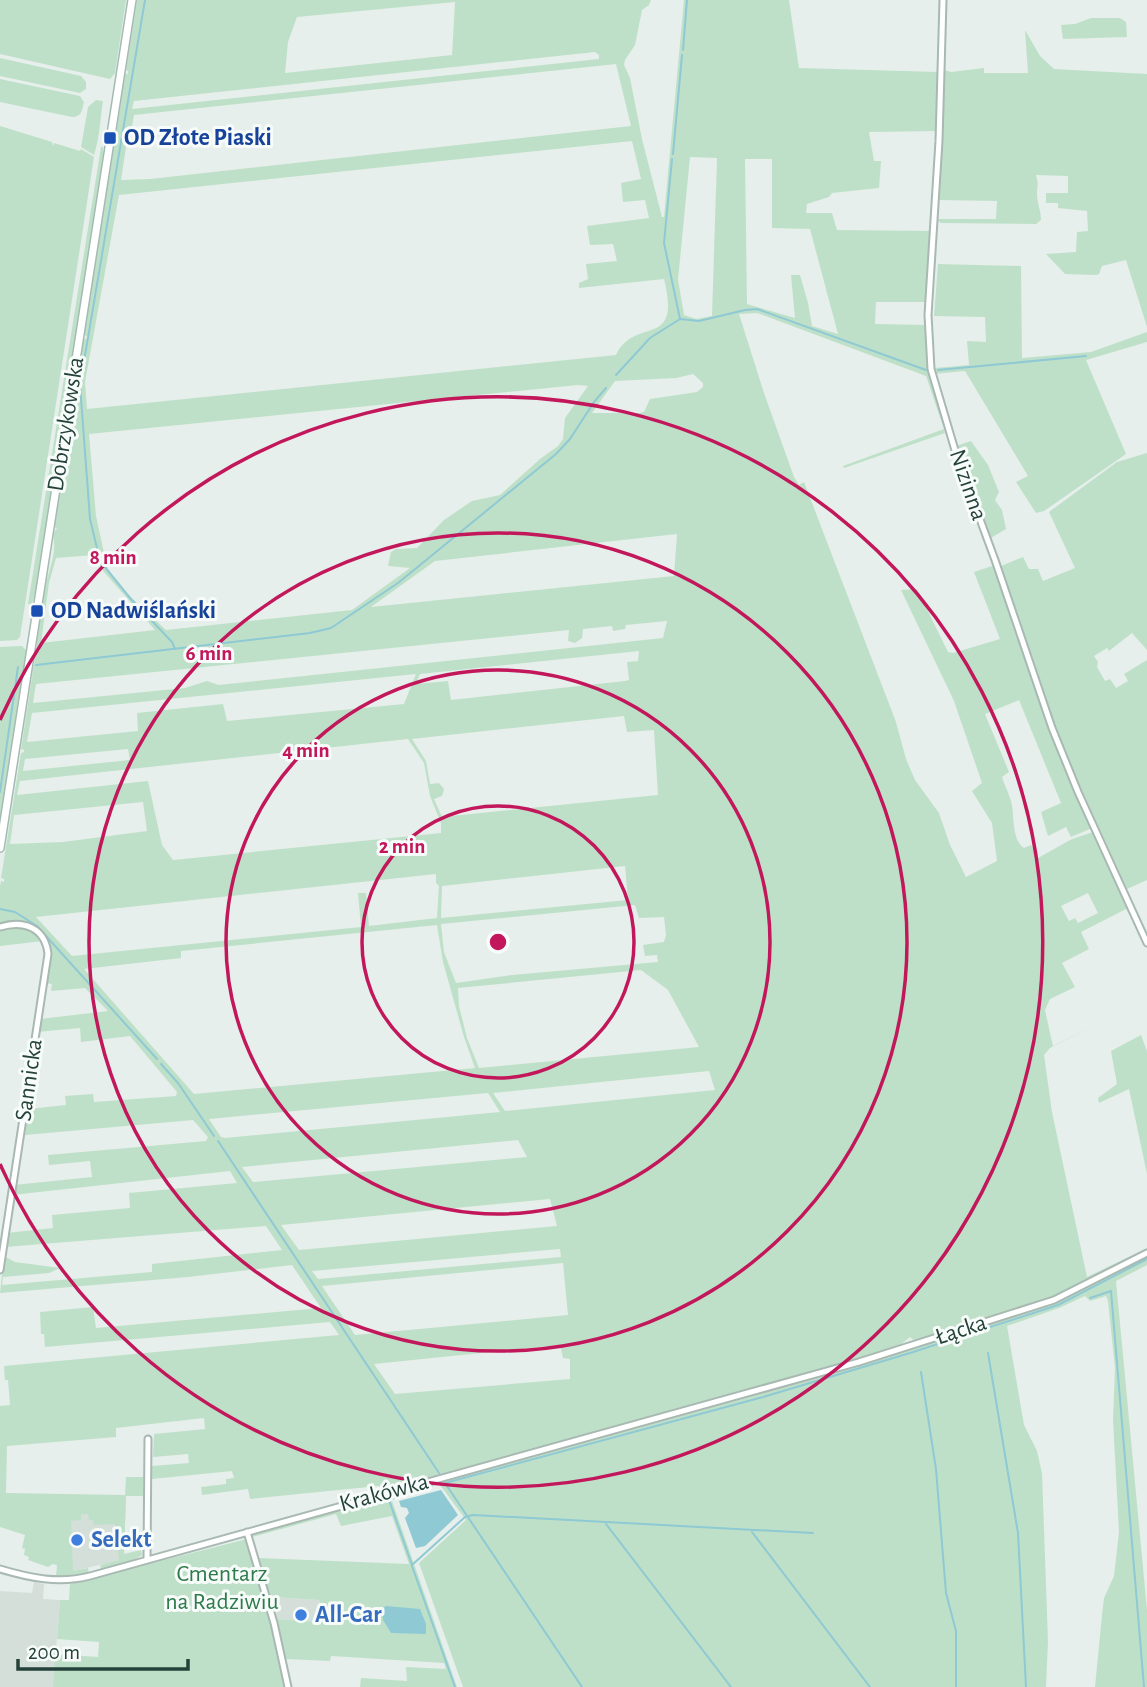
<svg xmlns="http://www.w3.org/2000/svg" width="1147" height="1687" font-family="'Alegreya Sans',sans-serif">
  <rect width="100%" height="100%" fill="#e6efeb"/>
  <path fill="#d4dfda" d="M 59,1495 L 126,1495 L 124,1559 L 66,1573 Z
    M 34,1582 L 44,1584 L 43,1599 L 60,1600 L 53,1687 L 0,1687 L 0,1591 L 32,1593 Z
    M 271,1597 L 320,1600 L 319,1622 L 277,1619 Z"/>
  <path fill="#bfe0c8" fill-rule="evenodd" d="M 0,0 L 126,0 L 115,73 L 110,79 L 0,54 Z
    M 137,0 L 651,0 L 649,5 L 642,10 L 635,45 L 625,60 L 624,65 L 630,78 L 642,139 L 662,217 L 664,217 L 684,0 L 789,0 L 799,68 L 938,72 L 937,131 L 869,132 L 874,161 L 881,161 L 879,188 L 832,193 L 829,197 L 807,204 L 806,213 L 832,213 L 837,230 L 932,231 L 926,302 L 876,302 L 875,324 L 925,325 L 928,367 L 945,433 L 844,468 L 843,466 L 944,429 L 926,376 L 757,313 L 739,314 L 764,393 L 794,477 L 799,485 L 804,482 L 896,722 L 906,759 L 915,780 L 939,813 L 950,845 L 966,877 L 997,861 L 992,823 L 972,791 L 982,783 L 954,701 L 901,590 L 917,589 L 948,652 L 953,653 L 1000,639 L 974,572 L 995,565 L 1050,731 L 1092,828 L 1071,837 L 1066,827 L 1048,836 L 1041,812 L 1061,803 L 1019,700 L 985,714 L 1009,772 L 1002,777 C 1005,786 1010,796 1012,805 C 1014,818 1012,840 1024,848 L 1031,845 L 1038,858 L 1072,839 L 1093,832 L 1129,909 L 1129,913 L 1126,909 L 1081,932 L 1089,949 L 1062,963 L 1075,987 L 1050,999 L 1045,1010 L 1053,1046 L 1093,1026 L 1050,1048 L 1044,1055 L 1052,1112 L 1087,1277 L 1147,1248 L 1147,1250 L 1045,1301 L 916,1342 L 910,1337 L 900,1345 L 858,1359 L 386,1490 L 378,1486 L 250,1499 L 248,1489 L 202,1495 L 201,1487 L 226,1484 L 226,1479 L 234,1478 L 232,1471 L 152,1479 L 152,1466 L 189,1463 L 188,1454 L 153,1457 L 154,1434 L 205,1429 L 204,1418 L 116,1428 L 116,1437 L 7,1446 L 6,1493 L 125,1495 L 126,1477 L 143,1477 L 143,1496 L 126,1496 L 124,1554 L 141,1550 L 142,1555 L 134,1560 L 101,1569 L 100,1565 L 119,1560 L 115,1524 L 94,1525 L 93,1520 L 89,1520 L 88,1514 L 81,1514 L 81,1520 L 71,1521 L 73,1571 L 88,1568 L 89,1573 L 56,1577 L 57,1565 L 53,1564 L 48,1567 L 28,1560 L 29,1557 L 24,1555 L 25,1549 L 22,1548 L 25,1535 L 0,1527 L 0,1406 L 10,1405 L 8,1380 L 5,1380 L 4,1366 L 339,1335 L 330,1322 L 45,1347 L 44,1334 L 41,1334 L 40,1312 L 93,1307 L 96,1328 L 321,1308 L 292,1265 L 188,1277 L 0,1293 L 4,1256 L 15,1262 L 60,1268 L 49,1273 L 3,1277 L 2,1285 L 152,1272 L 152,1264 L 282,1250 L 266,1226 L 5,1247 L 7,1233 L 53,1228 L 52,1215 L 130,1208 L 129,1193 L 237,1183 L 230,1171 L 12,1195 L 14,1185 L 92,1177 L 90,1161 L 49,1165 L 48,1155 L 206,1141 L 208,1137 L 193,1120 L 25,1135 L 28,1109 L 66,1105 L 65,1096 L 93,1094 L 94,1102 L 176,1096 L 177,1092 L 130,1036 L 81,1042 L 80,1028 L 37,1032 L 40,1019 L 108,1011 L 85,988 L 51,991 L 52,984 L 46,983 C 51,955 51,935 22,921 L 0,925 L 0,886 L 1,881 L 4,882 L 4,879 L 1,878 L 21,753 L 24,752 L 24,750 L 21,749 L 36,651 L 40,651 L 40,648 L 37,648 L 37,640 C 40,621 42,602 46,584 C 50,566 57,553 53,534 L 57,528 L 54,527 L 83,339 L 86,339 L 87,336 L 84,335 L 115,138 L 117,138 L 116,134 L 125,74 L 128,74 L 128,71 L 126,70 ZM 455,2 L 452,55 L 285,73 L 288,42 L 297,17 ZM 595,52 L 599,55 L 599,59 L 132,109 L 134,101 ZM 616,64 L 631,126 L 150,179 L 121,180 L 128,134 L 131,133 L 134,115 ZM 632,141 L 641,179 L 621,183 L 623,202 L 645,200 L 649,218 L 587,226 L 590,245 L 613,244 L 617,261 L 586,264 L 588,279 L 579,283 L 579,288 L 664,279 C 682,351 635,315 616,355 L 87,409 L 85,382 L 119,195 ZM 690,157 L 717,158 L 712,316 L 696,319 L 684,315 L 678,280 ZM 745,159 L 772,159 L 772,228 L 810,229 L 838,334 L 812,326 L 808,303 L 800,275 L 791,275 L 795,318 L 747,304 ZM 693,374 L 703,383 L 703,387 L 697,392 L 650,399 L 644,412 L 639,413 L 592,413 L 615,381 L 676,378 ZM 578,385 L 588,386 L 565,418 L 563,439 L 558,446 L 540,459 L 500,495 L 472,501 L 444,520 L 417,548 L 396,549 L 391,552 L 388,566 L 410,568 L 352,610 L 166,630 C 147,612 107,579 101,554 L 104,553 L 96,516 L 89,434 ZM 677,534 L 674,576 L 371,607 L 435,561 ZM 94,555 L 104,572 L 155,630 L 41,643 L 49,583 L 56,558 ZM 667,621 L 663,638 L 219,685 L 207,681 L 185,688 L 33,703 L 36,684 L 569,630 L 568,641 L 575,643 L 582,638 L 583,629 L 612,626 L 613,631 L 625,629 L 626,625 ZM 639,651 L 638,661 L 627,662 L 629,680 L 625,681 L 451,700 L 448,681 L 416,684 L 420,674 ZM 416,674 L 404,704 L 227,721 L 223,704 L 137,713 L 138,731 L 27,742 L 32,713 ZM 624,716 L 627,732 L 654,730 L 658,795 L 442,817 L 434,799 L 442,796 L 444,789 L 439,783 L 430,784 L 426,761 L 412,739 ZM 408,739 L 424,763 L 430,796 L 441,823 L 441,833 L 173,860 L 162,845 L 148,781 L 17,795 L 20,781 ZM 128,749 L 130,760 L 23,771 L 25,759 ZM 143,802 L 147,831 L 63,842 L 10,844 L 14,815 ZM 625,866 L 628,900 L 441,918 L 442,886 ZM 436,874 L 436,883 L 439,886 L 437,918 L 369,926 L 366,893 L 358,893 L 361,927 L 72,956 L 36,917 ZM 1088,893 L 1098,913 L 1078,923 L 1075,918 L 1069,921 L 1061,906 ZM 635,905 L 639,918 L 664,917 L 666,935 L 664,942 L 643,945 L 645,956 L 657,955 L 658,962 L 512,975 L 456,983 L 444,952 L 441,924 ZM 437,925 L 443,962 L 464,1037 L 475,1068 L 194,1094 L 84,969 L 181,958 L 181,951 ZM 641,970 L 668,990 L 699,1047 L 479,1068 L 467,1038 L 459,1006 L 458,988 ZM 709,1071 L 715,1090 L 505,1111 L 493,1093 ZM 488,1093 L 500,1112 L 225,1138 L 221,1137 L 209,1119 ZM 518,1140 L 527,1157 L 253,1182 L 242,1167 ZM 550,1199 L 557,1226 L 299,1250 L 281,1225 ZM 560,1249 L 561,1257 L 318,1279 L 312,1271 ZM 563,1263 L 568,1315 L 355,1335 L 322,1286 ZM 560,1345 L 563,1358 L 570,1359 L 570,1379 L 395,1394 L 374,1364 Z
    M 1091,18 L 1120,18 L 1126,22 L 1127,37 L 1063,39 L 1061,25 L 1075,24 Z
    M 1025,30 L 1040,56 L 1054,69 L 1147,74 L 1147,327 L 1126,260 L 1102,266 L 1099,274 L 1096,275 L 1065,274 L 1046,254 L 1076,252 L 1077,232 L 1088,231 L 1087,211 L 1058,208 L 1058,203 L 1046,203 L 1046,193 L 1068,193 L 1068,176 L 1036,175 C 1039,184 1037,186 1037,194 C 1037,203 1041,211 1041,220 L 1036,224 L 941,223 L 938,221 L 938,219 L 996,219 L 997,201 L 939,200 L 944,70 L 951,72 L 984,68 L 984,73 L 1028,73 Z
    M 0,58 L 81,76 L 86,82 L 86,89 L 80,93 L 0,76 Z
    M 0,79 L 80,96 L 84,102 C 82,110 82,117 72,117 L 0,102 Z
    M 96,100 L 103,101 C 100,120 100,136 94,155 L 81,147 L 88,107 Z
    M 0,126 L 52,142 L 53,146 L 54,143 L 80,151 L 81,149 L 94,157 L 20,637 L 17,640 L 0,641 Z
    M 101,147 L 103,147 L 103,162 L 38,581 L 32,604 L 28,604 Z
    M 938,264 L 1021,266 L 1022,358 L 1091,352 L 1147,332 L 1147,342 L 1086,360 L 1126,454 L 1044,511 L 1036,513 L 1016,482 L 1028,476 L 965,371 L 934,374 L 935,368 L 969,365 L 967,341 L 986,342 L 985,317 L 934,316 Z
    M 971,441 L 988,465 L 999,492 L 995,500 L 1002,510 L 1006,529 L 989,539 L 956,446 Z
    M 1147,453 L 1147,650 L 1132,633 L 1109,651 L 1107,648 L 1094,656 L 1098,662 L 1097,667 L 1105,681 L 1110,679 L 1116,688 L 1128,681 L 1124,674 L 1147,660 L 1147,880 L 1127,889 L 1055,731 L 1000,569 L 1001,566 L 1023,557 L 1029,569 L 1038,569 L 1043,581 L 1075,568 L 1049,512 L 1117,462 Z
    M 22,646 L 27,651 L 0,824 L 0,647 Z
    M 13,926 L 23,926 L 43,941 L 0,946 L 0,929 Z
    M 1141,1035 L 1147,1051 L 1147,1174 L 1129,1089 L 1099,1103 L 1098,1098 L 1117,1084 L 1111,1051 Z
    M 1147,1256 L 1147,1265 L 1116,1281 L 1147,1610 L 1147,1687 L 1095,1687 L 1102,1615 L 1104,1598 L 1114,1576 L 1119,1532 L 1113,1420 L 1115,1368 L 1108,1301 L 1106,1296 L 1090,1301 L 1085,1296 L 1059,1308 L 1007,1326 L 1024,1425 L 1037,1451 L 1042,1473 L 1048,1642 L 1046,1687 L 463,1687 L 419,1563 L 466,1520 L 440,1485 L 441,1480 L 879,1359 L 1049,1305 Z
    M 432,1484 L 434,1486 L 391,1498 L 457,1687 L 360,1687 L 361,1678 L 407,1681 L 406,1667 L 446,1669 L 444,1663 L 331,1656 L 330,1661 L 286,1659 L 277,1619 L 319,1622 L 320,1600 L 271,1597 L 258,1558 L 409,1564 L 392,1516 L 341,1526 L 336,1514 L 252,1537 L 252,1534 Z
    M 247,1539 L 274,1629 L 286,1687 L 53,1687 L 55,1654 L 98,1657 L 99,1642 L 57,1639 L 60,1600 L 69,1600 L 70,1584 Z"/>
  <path fill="#8ec9d4" d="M 441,1490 L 458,1515 L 425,1546 L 416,1548 L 405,1518 L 409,1513 L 407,1508 L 401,1507 L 399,1501 Z
    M 386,1606 L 420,1609 L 426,1624 L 426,1634 L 391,1633 L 383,1620 L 382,1609 Z"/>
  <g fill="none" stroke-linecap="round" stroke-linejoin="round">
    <path stroke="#8ec9d4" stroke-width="2" d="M 145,0 L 80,385 L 90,519 L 100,561 L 130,598 L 172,642 L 175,649
      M 683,50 L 687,0
      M 673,154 L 682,55
      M 680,319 L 699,321 L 745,310 L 757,309 L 926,370
      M 938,370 L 1086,356
      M 616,375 L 650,338 L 680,319 L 664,243 L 672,159
      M 36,665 L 310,633 L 331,628 L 398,583 L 556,454 L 570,439 L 594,402 L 606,388
      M 0,792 L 18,667
      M 0,909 L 15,912 L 37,926 L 157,1059
      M 161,1064 L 178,1083 L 214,1136
      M 218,1141 L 439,1473
      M 1090,1298 L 1111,1291 L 1144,1687
      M 988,1353 L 1018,1533 L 1026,1687
      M 921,1372 L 936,1469 L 946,1593 L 956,1631 L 956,1687
      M 445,1483 L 763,1397 L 910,1353 L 1058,1305 L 1147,1259
      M 445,1483 L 582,1687
      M 413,1491 L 389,1500 L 412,1565 L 465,1517 L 473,1515 L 813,1533
      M 606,1524 L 731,1687
      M 752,1532 L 870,1687
      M 412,1566 L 455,1687"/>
    <g stroke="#a8b8b2" stroke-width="9">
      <path id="minor" d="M 943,0 L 939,141 L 928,315 L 931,369 L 957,457 L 995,560 L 1052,728 L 1078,792 L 1147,943
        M 0,927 C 23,920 45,927 48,954 L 0,1270
        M 247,1532 L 274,1623 L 288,1687
        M 147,1559 L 148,1439
        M 0,1569 C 30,1578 59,1584 90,1576 L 859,1362 L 1054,1300 L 1147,1253"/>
    </g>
    <g stroke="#a4bbb3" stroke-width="10">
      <path id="secondary" d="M 0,848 L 132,0"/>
    </g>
    <use href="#minor" stroke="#fff" stroke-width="5"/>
    <use href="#secondary" stroke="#fff" stroke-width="7"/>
  </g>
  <g fill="none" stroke="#c2185b" stroke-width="3.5">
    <circle cx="498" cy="942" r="136"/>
    <circle cx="498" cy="942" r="272"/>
    <circle cx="498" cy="942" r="409"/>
    <path d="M0 720A545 545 0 1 1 0 1164"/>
  </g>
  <g fill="#1a4fb4" stroke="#f7fbf9" stroke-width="2.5">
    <rect x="103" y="131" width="14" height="14" rx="3.5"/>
    <rect x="30" y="604" width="14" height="14" rx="3.5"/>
  </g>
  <g fill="#3f7fe0" stroke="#f7fbf9" stroke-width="2.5">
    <circle cx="77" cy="1540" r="7"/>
    <circle cx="301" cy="1615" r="7"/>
  </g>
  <g text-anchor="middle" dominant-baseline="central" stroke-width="6" stroke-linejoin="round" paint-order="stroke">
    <g font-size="24" font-weight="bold" fill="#164399" stroke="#f7fbf9" text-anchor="start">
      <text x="124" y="138">OD Złote Piaski</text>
      <text x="51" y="611">OD Nadwiślański</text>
    </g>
    <g font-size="24" fill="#24423a" stroke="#f7fbf9">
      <text transform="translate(66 424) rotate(-81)">Dobrzykowska</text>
      <text transform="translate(968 485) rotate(71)">Nizinna</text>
      <text transform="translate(29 1080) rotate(-82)">Sannicka</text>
      <text transform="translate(961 1330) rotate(-18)">Łącka</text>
      <text transform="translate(384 1493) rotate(-15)">Krakówka</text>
    </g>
    <g font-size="24" font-weight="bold" fill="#366cbe" stroke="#f7fbf9" text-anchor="start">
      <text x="91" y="1540">Selekt</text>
      <text x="315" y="1615">All-Car</text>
    </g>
    <g font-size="24" fill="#2d7a4b" stroke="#f7fbf9">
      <text x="222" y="1574">Cmentarz<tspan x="222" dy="28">na Radziwiu</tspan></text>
    </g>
  </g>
  <circle cx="498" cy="942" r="10" fill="#c2185b" stroke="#f7fbf9" stroke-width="3.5"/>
  <g font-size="21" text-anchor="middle" font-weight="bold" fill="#c2185b" stroke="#f7fbf9" stroke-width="6" stroke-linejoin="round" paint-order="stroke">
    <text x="113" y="564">8 min</text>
    <text x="209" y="660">6 min</text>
    <text x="306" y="757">4 min</text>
    <text x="402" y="853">2 min</text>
  </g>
  <path d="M18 1659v10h170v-10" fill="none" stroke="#24423a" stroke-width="3.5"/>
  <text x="28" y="1659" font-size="21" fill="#24423a" stroke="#f7fbf9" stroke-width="5" paint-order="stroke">200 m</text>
</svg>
